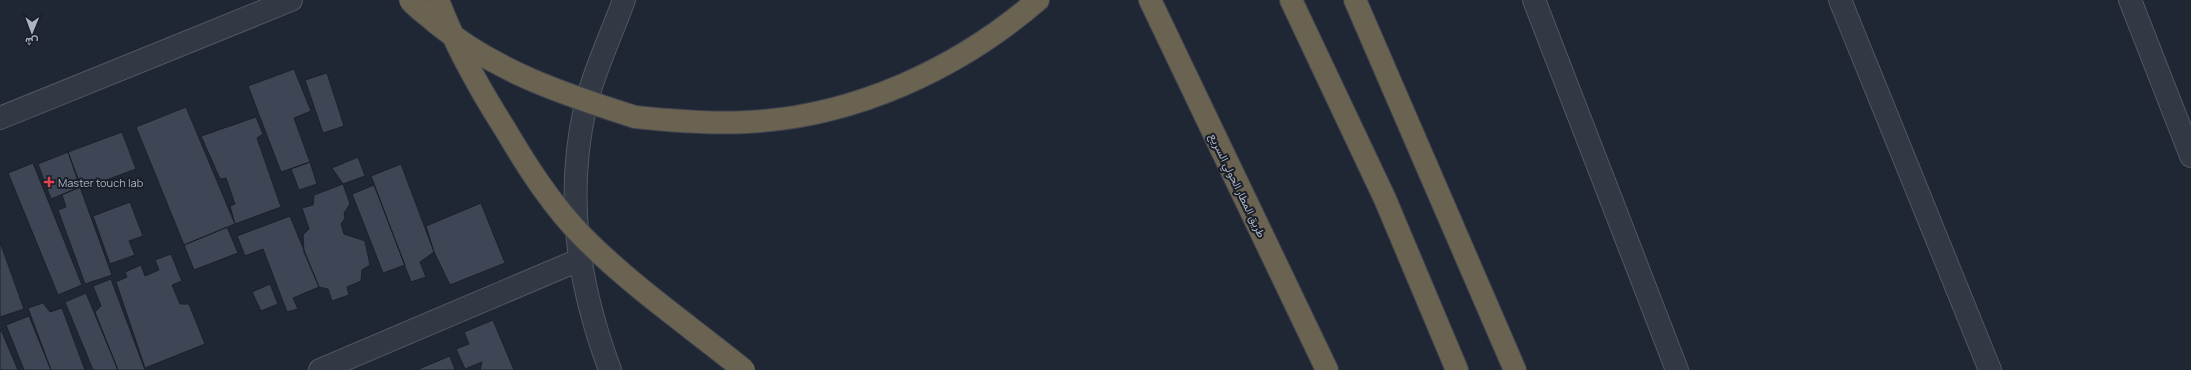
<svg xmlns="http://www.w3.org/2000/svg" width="2191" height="370" font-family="Manrope,Vazirmatn,sans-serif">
  <rect width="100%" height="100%" fill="#202734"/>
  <path fill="#3e4655" stroke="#1b202b" d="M 294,69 L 311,111 L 294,118 L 310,162 L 281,172 L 248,86 Z
    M 327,73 L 344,126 L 323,133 L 305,80 Z
    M 186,107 L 235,224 L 184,245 L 136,127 Z
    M 256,117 L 263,134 L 257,138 L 281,207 L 235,224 L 230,206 L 235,204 L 226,178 L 220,179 L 201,136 Z
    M 122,132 L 136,169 L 82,189 L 68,152 Z
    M 68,152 L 80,187 L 51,199 L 38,164 Z
    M 358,157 L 365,176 L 343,184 L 332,168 Z
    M 310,162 L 317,184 L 299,190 L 291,169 Z
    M 33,163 L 82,285 L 58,295 L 8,173 Z
    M 401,164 L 434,252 L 420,262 L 426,277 L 411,282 L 371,176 Z
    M 343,184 L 350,204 L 344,213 L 345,218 L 341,224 L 344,234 L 365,241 L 370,265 L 362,270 L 361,281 L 347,287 L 349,295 L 332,301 L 328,289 L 319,287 L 304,252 L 303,235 L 309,229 L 302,208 L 313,205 L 314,195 Z
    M 374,185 L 405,265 L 383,273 L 352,194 Z
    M 80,187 L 112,275 L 85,284 L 58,210 L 66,207 L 62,195 Z
    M 130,202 L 143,236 L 129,241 L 135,255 L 110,264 L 93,216 Z
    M 481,203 L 505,263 L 450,285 L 434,252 L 426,226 Z
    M 290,216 L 319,287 L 293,298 L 298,309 L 287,312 L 263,249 L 245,256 L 237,236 Z
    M 227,227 L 238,253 L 194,270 L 184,245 Z
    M 0,242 L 24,309 L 0,317 Z
    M 171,254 L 182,281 L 172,285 L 180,304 L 189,304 L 205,344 L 145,368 L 116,282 L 127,277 L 125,272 L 141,265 L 145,276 L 159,270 L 155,260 Z
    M 111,279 L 145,370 L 118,370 L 95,312 L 101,306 L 93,286 Z
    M 270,284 L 278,304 L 261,311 L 252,292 Z
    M 86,293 L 118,370 L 93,370 L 65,302 Z
    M 43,303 L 50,312 L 62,308 L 85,370 L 51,370 L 28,308 Z
    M 29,316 L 51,370 L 24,370 L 6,325 Z
    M 493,320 L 514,370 L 480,370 L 482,362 L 465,369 L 456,349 L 469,344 L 464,332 Z
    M 0,331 L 2,332 L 18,370 L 0,370 Z
    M 450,356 L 455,370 L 416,370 Z"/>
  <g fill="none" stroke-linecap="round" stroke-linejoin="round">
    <g stroke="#515663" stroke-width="24">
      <path id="minor" d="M 1534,0 L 1677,370
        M 1840,0 L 1990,370
        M 2130,0 L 2191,156
        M 0,118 L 291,0
        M 320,370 L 579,260
        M 610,370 C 578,284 565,199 585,108 C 594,70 611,36 624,0"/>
    </g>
    <g stroke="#3e434f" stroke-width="24">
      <path id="highway" d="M 1150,0 L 1327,370
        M 1291,0 L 1385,199 L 1457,370
        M 1355,0 L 1515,370
        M 635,117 C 673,121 709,124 747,122 C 854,117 958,69 1038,0"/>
    </g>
    <use href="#minor" stroke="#333944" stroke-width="22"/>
    <use href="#highway" stroke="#6a6351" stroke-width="22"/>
    <g stroke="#3e434f" stroke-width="24" stroke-linecap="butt">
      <path id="highway-bridge" d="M 410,0 C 417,8 427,15 435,22 C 494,71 563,94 635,117
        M 438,0 C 455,46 479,88 505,129 C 528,168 553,207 585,239 C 634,288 691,327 744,370"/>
    </g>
    <use href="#highway-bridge" stroke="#6a6351" stroke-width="22"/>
  </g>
  <path fill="#e0444e" stroke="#191e29" stroke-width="1.5" d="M47 176h4v4h4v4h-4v4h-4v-4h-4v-4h4z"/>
  <g text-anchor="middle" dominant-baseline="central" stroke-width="4" stroke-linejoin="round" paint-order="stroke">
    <g font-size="11" fill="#adb3c2" stroke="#191e29" text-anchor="start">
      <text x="58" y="182">Master touch lab</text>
    </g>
    <g font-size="11" fill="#adb3c2" stroke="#191e29">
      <text transform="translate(1238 185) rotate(64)">طريق المطار الحولي السريع</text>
    </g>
  </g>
  <g transform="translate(32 32) rotate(181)" stroke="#191e29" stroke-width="3" paint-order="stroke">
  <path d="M0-3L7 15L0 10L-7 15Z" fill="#adb3c2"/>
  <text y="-6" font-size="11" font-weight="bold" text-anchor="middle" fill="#adb3c2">ش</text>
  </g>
</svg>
